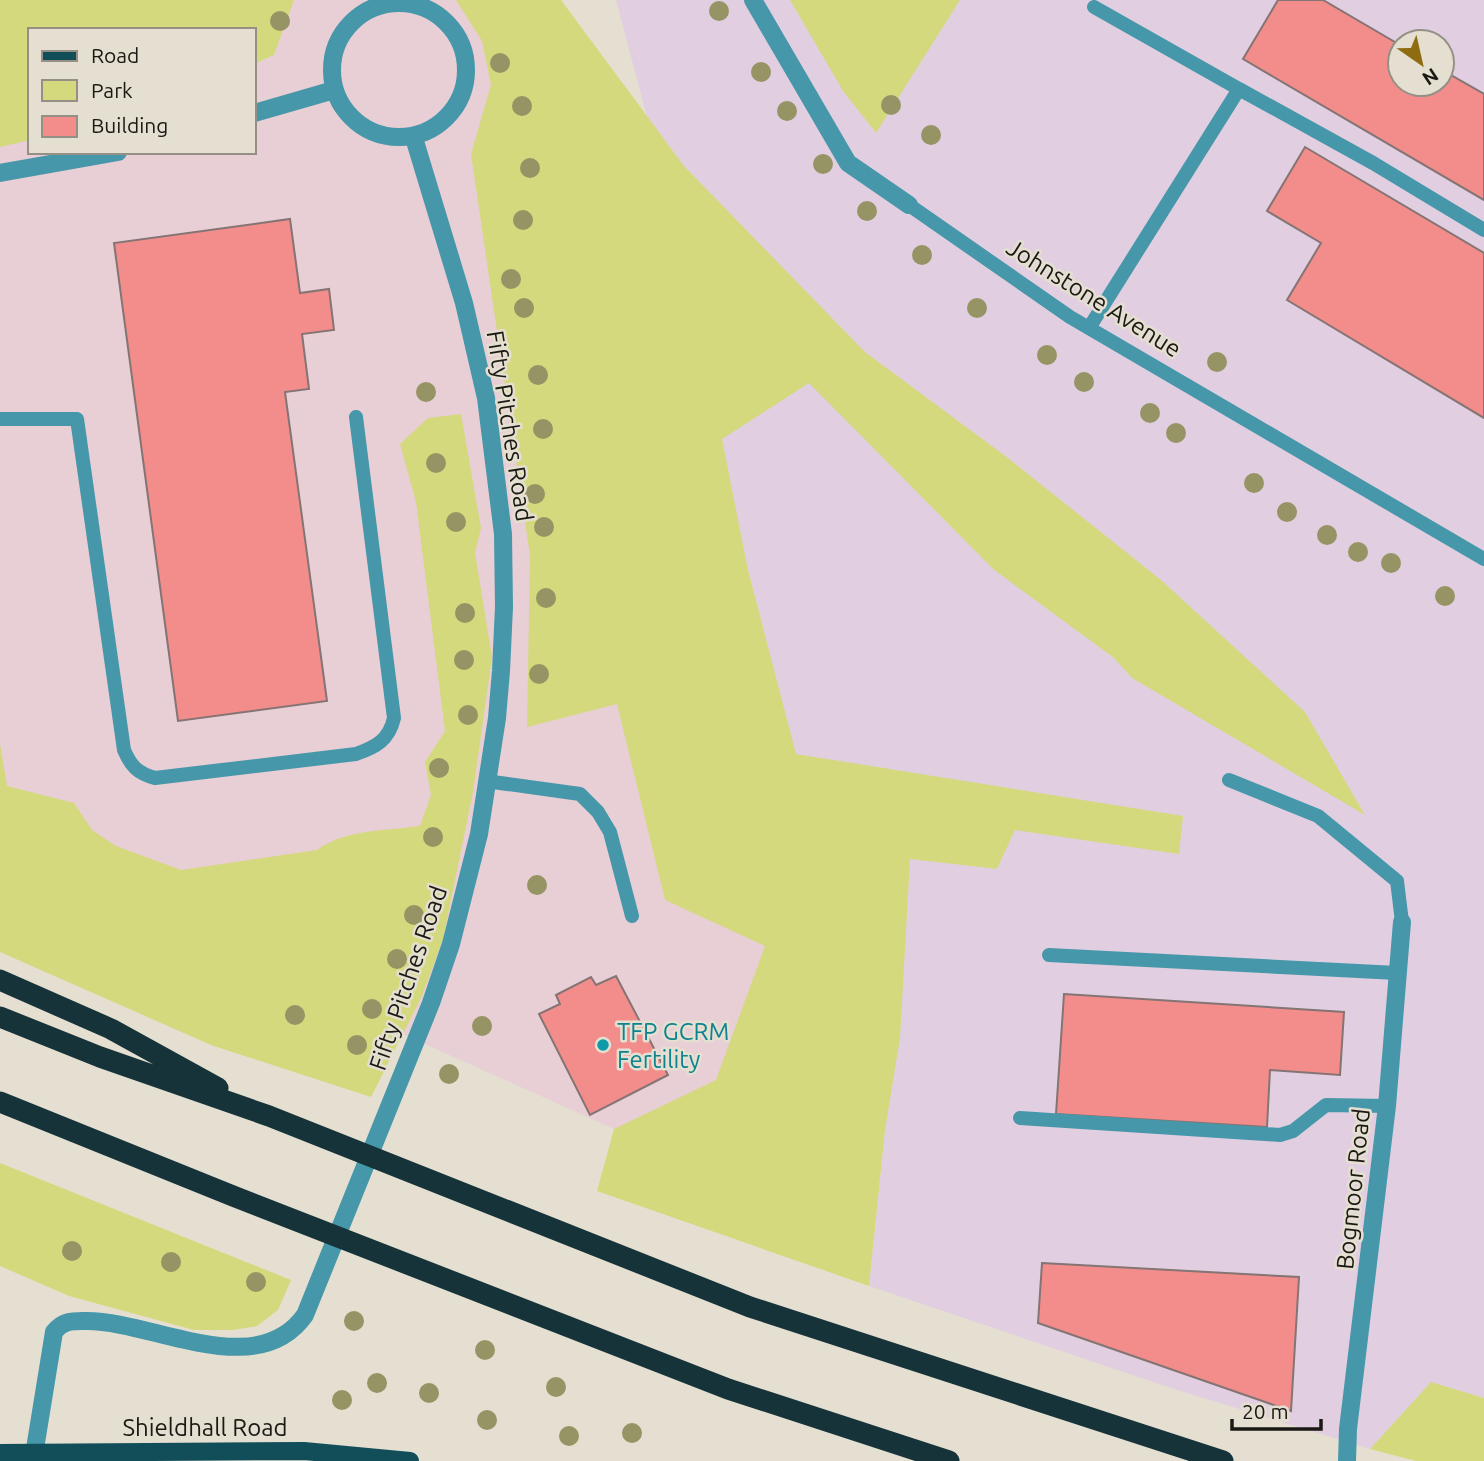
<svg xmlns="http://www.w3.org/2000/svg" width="1484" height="1461" font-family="Ubuntu,sans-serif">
  <rect width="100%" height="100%" fill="#e5dfd1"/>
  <path fill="#e8ced5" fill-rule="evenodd" d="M 0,0 L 540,0 L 663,177 L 732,485 L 748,570 L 864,1082 L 614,1129 L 0,853 ZM 30,30 L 254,30 L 254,152 L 30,152 Z"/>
  <path fill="#e1cfe1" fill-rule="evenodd" d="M 616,0 L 1484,0 L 1484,1398 L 1431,1383 L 1370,1449 L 1174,1389 L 869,1286 L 885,1130 L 795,754 L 748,570 L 679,238 ZM 1400,42 L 1442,42 L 1442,84 L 1400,84 Z"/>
  <path fill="#d4d97d" d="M 0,0 L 294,0 L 274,55 L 254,64 L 254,30 L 30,30 L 30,140 L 0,147 Z
    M 456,0 L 561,0 L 684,166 L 865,352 L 1008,458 L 1161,580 L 1305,712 L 1365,815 L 1132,678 L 1114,658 L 993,569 L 809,383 L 722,439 L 748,570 L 796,754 L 1183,816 L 1179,854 L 1015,830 L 997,869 L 910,859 L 900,1038 L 885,1130 L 869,1286 L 597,1191 L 614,1129 L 716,1080 L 765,946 L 665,900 L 617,704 L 527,727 L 530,556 L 471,154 L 491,85 L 482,41 Z
    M 790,0 L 960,0 L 876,133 L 843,91 Z
    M 461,414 L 481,528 L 475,553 L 492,657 L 473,792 L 443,939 L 422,996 L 371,1097 L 211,1045 L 0,952 L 0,744 L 7,786 L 74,803 L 92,830 L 116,846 L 181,870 L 317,850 C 345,829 386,831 420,826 L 431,795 L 425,762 L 445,731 L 416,502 L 400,444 L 428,418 Z
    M 0,1163 L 291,1280 L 278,1310 L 257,1326 L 233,1330 L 194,1330 L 69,1296 L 0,1266 Z
    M 1431,1382 L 1484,1398 L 1484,1461 L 1416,1461 L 1370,1449 Z"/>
  <path fill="#f28d8c" stroke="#847473" stroke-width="2" d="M 1278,0 L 1323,0 L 1400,45 L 1400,84 L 1442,84 L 1442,70 L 1484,94 L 1484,200 L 1243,59 Z
    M 1305,147 L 1484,253 L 1484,418 L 1287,300 L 1321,243 L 1267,211 Z
    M 290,219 L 300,293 L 329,289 L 334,330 L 302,334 L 309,389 L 285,392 L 327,701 L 178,721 L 114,243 Z
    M 616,976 L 668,1075 L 590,1115 L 539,1014 L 560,1004 L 556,995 L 591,977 L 596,985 Z
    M 1064,994 L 1344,1012 L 1340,1075 L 1270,1070 L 1267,1127 L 1056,1114 Z
    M 1042,1263 L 1299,1277 L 1291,1411 L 1038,1323 Z"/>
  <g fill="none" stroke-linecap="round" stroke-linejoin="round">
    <path stroke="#4697a9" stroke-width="14" d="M 1094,7 L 1239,89
      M 909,205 L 1070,317 L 1484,559
      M 1089,328 L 1239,89 L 1373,163 L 1484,230
      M 0,419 L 77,419 L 124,750 C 131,766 137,773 155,778 L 356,754 C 376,747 389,740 394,718 L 356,417
      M 1229,780 L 1318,816 L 1397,881 L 1402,922
      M 486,781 L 580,794 L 598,812 L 610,832 L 632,916
      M 1049,955 L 1397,973
      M 1020,1118 L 1280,1135 L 1293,1131 L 1326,1105 L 1387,1106"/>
    <path stroke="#4697a9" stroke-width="18" d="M 753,0 L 848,163 L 909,205
      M332 70a67 67 0 1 1 134 0a67 67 0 1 1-134 0Z
      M 254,113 L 334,90
      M 0,173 L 118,152
      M 33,1461 L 54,1332 C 63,1320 73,1321 87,1321 C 153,1321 257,1383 305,1315 L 431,1003 L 451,944 L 479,834 L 497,718 L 501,671 L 504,607 L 503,534 L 486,398 L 464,303 L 414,138
      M 1347,1461 L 1348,1429 L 1387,1106 L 1402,922"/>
    <path stroke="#114e5a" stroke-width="18" d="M 0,1453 L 304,1451 L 410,1461"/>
    <path stroke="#16333a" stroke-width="21" d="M 0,980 L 111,1029 L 218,1088
      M 0,1017 L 100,1057 L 269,1116 L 750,1307 L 1223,1461
      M 0,1102 L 233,1196 L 728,1389 L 949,1461"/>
  </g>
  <g fill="#969464">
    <circle cx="719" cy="11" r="10"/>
    <circle cx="280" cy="21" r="10"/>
    <circle cx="500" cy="63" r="10"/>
    <circle cx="761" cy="72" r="10"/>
    <circle cx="891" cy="105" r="10"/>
    <circle cx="522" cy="106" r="10"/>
    <circle cx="787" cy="111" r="10"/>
    <circle cx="931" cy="135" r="10"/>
    <circle cx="823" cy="164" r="10"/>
    <circle cx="530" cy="168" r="10"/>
    <circle cx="867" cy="211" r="10"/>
    <circle cx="523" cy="220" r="10"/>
    <circle cx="922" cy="255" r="10"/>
    <circle cx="511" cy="279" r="10"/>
    <circle cx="524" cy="308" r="10"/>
    <circle cx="977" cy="308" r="10"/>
    <circle cx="1047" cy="355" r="10"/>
    <circle cx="1217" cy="362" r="10"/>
    <circle cx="538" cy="375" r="10"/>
    <circle cx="1084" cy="382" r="10"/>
    <circle cx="426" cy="392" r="10"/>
    <circle cx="1150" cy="413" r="10"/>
    <circle cx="543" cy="429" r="10"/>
    <circle cx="1176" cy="433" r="10"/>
    <circle cx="436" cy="463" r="10"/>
    <circle cx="1254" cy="483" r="10"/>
    <circle cx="535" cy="494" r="10"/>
    <circle cx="1287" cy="512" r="10"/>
    <circle cx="456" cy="522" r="10"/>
    <circle cx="544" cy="527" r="10"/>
    <circle cx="1327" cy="535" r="10"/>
    <circle cx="1358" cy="552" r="10"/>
    <circle cx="1391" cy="563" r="10"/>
    <circle cx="1445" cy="596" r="10"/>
    <circle cx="546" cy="598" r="10"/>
    <circle cx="465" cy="613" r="10"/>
    <circle cx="464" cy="660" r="10"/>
    <circle cx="539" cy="674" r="10"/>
    <circle cx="468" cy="715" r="10"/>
    <circle cx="439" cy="768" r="10"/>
    <circle cx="433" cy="837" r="10"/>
    <circle cx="537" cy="885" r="10"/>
    <circle cx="414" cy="915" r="10"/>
    <circle cx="397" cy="959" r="10"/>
    <circle cx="372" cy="1009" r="10"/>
    <circle cx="295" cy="1015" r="10"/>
    <circle cx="482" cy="1026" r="10"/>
    <circle cx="357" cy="1045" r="10"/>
    <circle cx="449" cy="1074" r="10"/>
    <circle cx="72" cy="1251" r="10"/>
    <circle cx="171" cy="1262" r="10"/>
    <circle cx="256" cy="1282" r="10"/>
    <circle cx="354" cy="1321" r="10"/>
    <circle cx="485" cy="1350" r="10"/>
    <circle cx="377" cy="1383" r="10"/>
    <circle cx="556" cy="1387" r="10"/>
    <circle cx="429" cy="1393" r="10"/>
    <circle cx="342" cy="1400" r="10"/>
    <circle cx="487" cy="1420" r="10"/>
    <circle cx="632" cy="1433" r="10"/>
    <circle cx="569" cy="1436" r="10"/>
  </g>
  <circle fill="#0f9aa8" stroke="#e5dfd1" stroke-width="2.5" cx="603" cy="1045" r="7"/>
  <g text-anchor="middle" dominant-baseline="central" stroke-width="5" stroke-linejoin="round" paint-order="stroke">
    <g font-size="24" fill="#1a1913" stroke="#e5dfd1">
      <text transform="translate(1094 298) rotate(32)">Johnstone Avenue</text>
      <text transform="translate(510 426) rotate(81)">Fifty Pitches Road</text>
      <text transform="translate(408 978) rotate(-71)">Fifty Pitches Road</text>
      <text transform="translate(1353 1189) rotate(-84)">Bogmoor Road</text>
      <text x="205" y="1427">Shieldhall Road</text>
    </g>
    <g font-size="24" fill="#0d838f" stroke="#e5dfd1" text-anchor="start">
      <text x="617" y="1031">TFP GCRM<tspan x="617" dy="28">Fertility</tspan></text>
    </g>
  </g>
  <rect x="28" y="28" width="228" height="126" fill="#e5dfd1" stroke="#949085" stroke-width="2"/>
  <rect x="42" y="51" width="35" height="10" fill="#114e5a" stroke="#949085" stroke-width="2"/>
  <text x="91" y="63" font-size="21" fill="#1a1913">Road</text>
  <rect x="42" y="80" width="35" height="21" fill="#d4d97d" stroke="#949085" stroke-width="2"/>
  <text x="91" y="98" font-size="21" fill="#1a1913">Park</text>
  <rect x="42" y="116" width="35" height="21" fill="#f28d8c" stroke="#949085" stroke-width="2"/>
  <text x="91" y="133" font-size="21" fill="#1a1913">Building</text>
  <g transform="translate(1421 63) rotate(146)"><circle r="33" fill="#e5dfd1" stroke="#949085" stroke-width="2"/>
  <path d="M0-5L12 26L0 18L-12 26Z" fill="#8f6c10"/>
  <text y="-10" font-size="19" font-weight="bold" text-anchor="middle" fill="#1a1913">N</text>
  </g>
  <path d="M1232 1419v10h89v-10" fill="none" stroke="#1a1913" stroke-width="3.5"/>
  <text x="1242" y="1419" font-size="21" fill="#1a1913" stroke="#e5dfd1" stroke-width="5" paint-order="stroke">20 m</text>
</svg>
